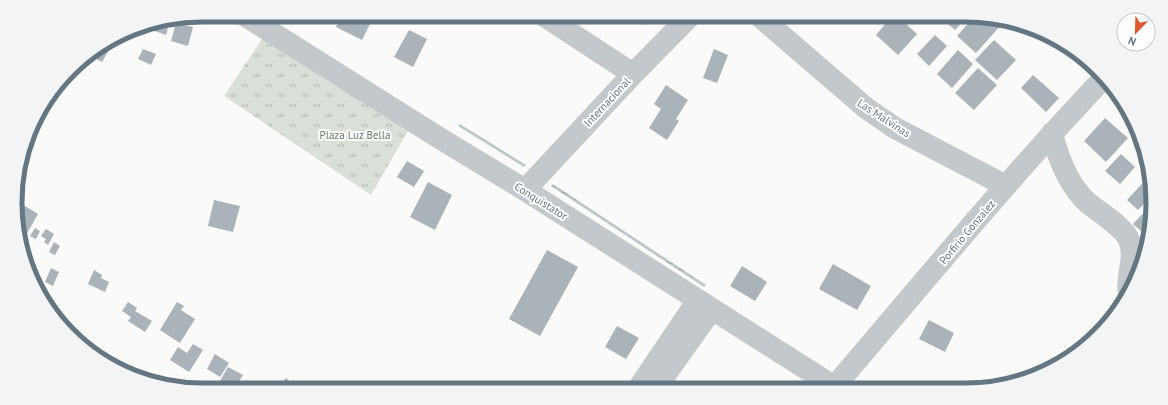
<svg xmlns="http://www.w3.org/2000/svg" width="1168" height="405" font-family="'PT Sans',sans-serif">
  <defs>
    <pattern id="grass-tufts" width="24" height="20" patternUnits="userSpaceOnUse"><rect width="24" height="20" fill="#dadfd7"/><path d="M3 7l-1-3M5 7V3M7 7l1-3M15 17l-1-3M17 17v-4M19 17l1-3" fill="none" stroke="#b4b9b4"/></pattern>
    <pattern id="water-ripples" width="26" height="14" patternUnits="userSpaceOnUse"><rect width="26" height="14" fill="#bbc7cb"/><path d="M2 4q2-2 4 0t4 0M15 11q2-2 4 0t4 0" fill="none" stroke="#9ca6aa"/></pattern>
  </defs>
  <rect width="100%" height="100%" fill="#fafaf8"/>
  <path fill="url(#grass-tufts)" d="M 268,30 L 413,122 L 371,195 L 224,96 Z"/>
  <path fill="url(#water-ripples)" d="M 460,124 L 526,165 L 524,167 L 458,126 Z
    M 553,184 L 706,285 L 704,287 L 551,186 Z"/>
  <path fill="#aab3b9" d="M 342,15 L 367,15 L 373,18 L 362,40 L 336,27 Z
    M 630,15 L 651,15 L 643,25 Z
    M 893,15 L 896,15 L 917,34 L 898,55 L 876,35 Z
    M 938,15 L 969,15 L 955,30 Z
    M 975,16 L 995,19 L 1001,25 L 976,53 L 957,36 Z
    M 170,21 L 166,35 L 143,27 Z
    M 176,23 L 193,27 L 188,46 L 171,41 Z
    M 409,30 L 427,39 L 413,67 L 394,57 Z
    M 935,35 L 947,46 L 929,66 L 917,54 Z
    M 994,40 L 1016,60 L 997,80 L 975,60 Z
    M 111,42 L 113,43 L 102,62 L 89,55 Z
    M 143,49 L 156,54 L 151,65 L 138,59 Z
    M 714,49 L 728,55 L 717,83 L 703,78 Z
    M 958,50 L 973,64 L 952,88 L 937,74 Z
    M 978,68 L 997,85 L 974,110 L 955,93 Z
    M 1033,75 L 1059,98 L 1046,112 L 1021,88 Z
    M 666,85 L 688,100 L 676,119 L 679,121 L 667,140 L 649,128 L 661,109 L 654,104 Z
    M 1105,118 L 1128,138 L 1106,162 L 1084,141 Z
    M 1121,154 L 1135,167 L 1120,184 L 1105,171 Z
    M 407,161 L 424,171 L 414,187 L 397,177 Z
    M 1150,175 L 1151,178 L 1150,198 L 1138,210 L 1127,200 Z
    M 428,182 L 452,195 L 435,230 L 410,217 Z
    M 214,200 L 240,206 L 233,232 L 208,226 Z
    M 25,206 L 38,214 L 21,244 L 19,216 Z
    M 1150,206 L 1148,237 L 1133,224 Z
    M 35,228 L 40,231 L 36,239 L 30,236 Z
    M 46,229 L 54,234 L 48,245 L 44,242 L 46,239 L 41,236 Z
    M 54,242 L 60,246 L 55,255 L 49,252 Z
    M 547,250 L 578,267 L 540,336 L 509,319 Z
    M 833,264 L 871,286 L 857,310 L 819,289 Z
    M 742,266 L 767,282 L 755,301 L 730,286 Z
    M 51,268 L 59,272 L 53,286 L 45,282 Z
    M 94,270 L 102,275 L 101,278 L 109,282 L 105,292 L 88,284 Z
    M 128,302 L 137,308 L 135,311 L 152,321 L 145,332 L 128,321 L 131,317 L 122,311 Z
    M 177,302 L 184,306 L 181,310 L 195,319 L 180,343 L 160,330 Z
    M 929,320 L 954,333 L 945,352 L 919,339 Z
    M 617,326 L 639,338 L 626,359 L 605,347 Z
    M 193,344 L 203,350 L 189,372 L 170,360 L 178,347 L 187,353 Z
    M 215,354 L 229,363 L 220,377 L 207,369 Z
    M 228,367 L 243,375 L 233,390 L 224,390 L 217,386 Z
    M 286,378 L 293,384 L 289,390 L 264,390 L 265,387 L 271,390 L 281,380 L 283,382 Z
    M 209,382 L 217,387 L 215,390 L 203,390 Z"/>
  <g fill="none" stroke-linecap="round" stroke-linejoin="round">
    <path stroke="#c3c8cc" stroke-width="22" d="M 244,15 L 441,139 L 525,190 L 838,389
      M 543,15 L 633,74
      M 758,15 L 866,108 L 895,128 L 1006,186
      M 1052,133 C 1058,158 1068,185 1088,203 C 1099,212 1124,227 1129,240 C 1137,258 1125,276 1129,294
      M 525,190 L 633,74 L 691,15
      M 835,386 C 923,283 1009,178 1102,80
      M 638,389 L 698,300
      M 655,389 L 712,309"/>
  </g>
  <g text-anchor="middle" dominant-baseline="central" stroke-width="4" stroke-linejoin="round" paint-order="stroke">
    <g font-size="11" fill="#657683" stroke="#fff">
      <text transform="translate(607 102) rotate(-47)">Internacional</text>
      <text transform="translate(884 118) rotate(33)">Las Malvinas</text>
      <text transform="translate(541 201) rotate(32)">Conquistator</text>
      <text transform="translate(967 232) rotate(-50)">Porfirio Gonzalez</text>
    </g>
    <g font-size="11" fill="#687a64" stroke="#fff">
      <text x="355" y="135">Plaza Luz Bella</text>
    </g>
  </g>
  <path d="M0 0H1168V405H0ZM202 22H966A180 180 0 0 1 1146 202V203A180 180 0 0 1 966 383H202A180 180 0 0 1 22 203V202A180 180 0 0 1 202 22Z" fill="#f3f4f5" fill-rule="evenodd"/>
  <path fill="none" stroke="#657683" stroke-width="5" d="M202 22H966A180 180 0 0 1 1146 202V203A180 180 0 0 1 966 383H202A180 180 0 0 1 22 203V202A180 180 0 0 1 202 22Z"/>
  <g transform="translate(1136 32) rotate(203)"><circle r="19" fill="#ffffff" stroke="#c1c8cd"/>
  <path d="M0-3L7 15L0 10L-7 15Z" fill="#e4572e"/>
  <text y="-6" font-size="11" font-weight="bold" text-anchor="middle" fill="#657683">N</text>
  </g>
</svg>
